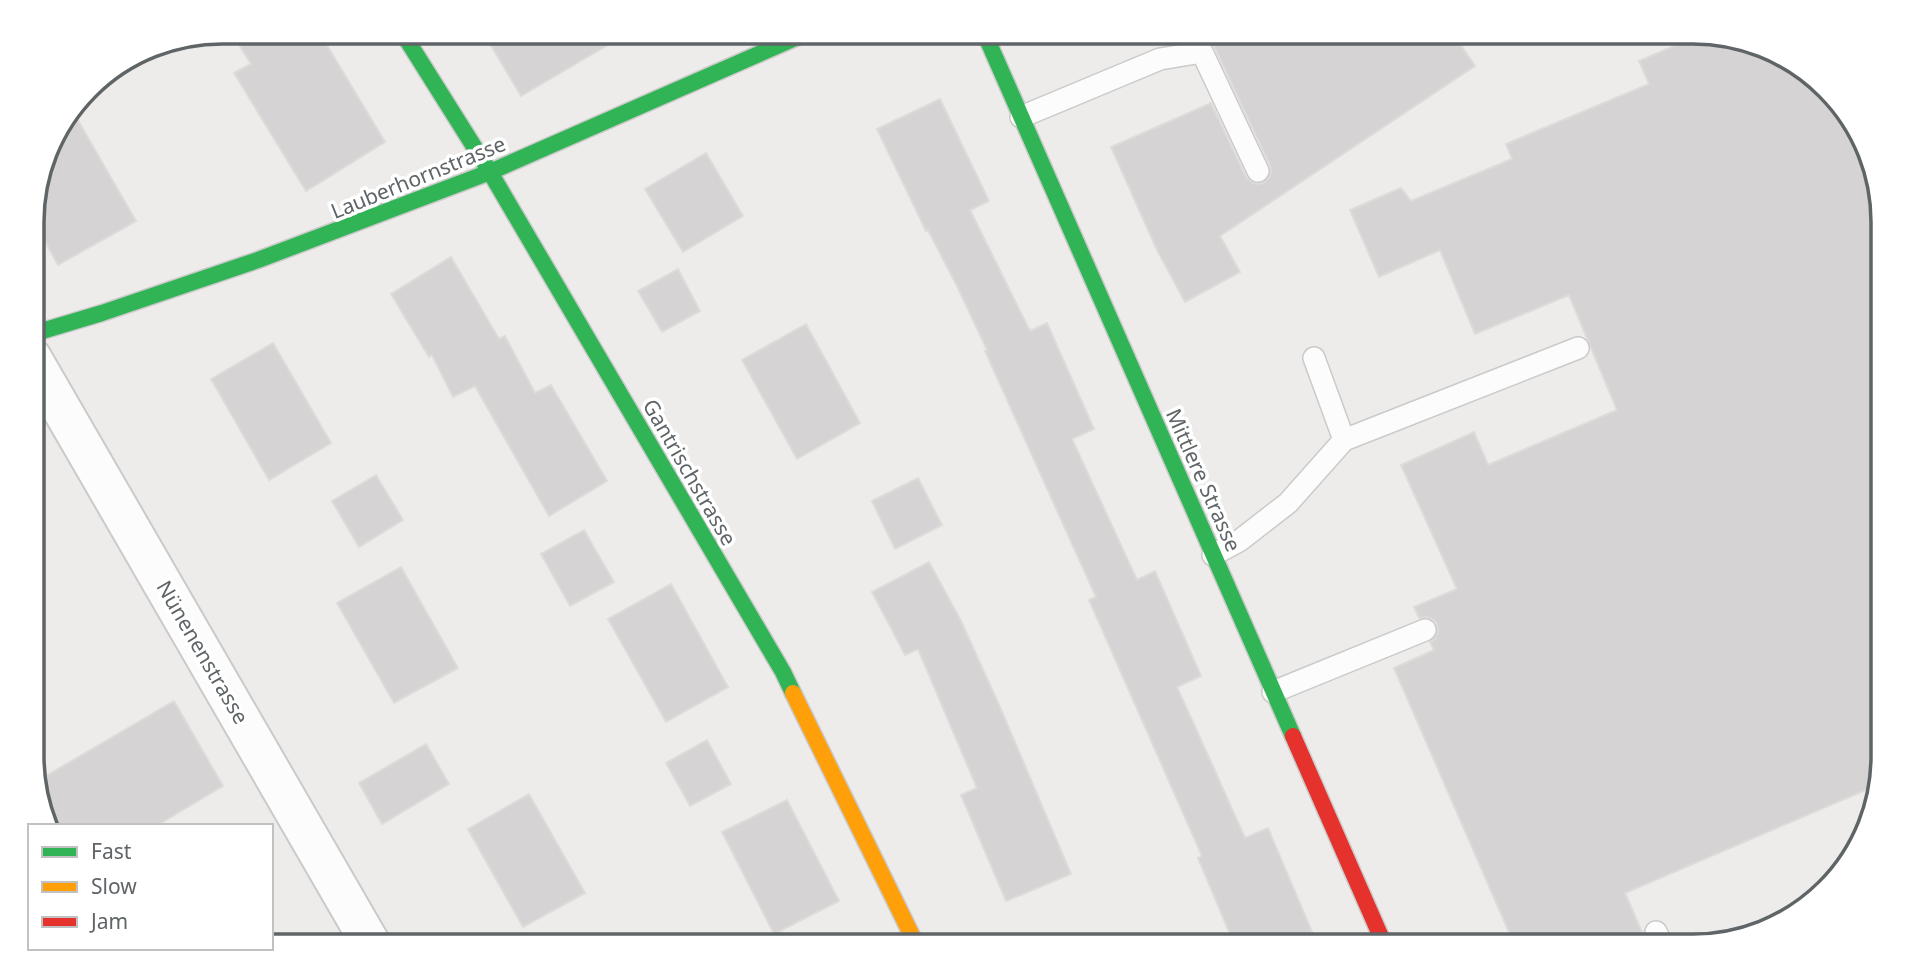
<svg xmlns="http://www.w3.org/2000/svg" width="1915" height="978" font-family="'Noto Sans',sans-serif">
  <rect width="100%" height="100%" fill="#eeecea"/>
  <path fill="#d5d3d3" stroke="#dedbd9" stroke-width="2" d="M 231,32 L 319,32 L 385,142 L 306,191 L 234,73 L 251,64 Z
    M 483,32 L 630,32 L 521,96 Z
    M 1195,32 L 1452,32 L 1475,66 L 1220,236 L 1240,272 L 1185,302 L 1157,250 L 1111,147 L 1211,103 L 1246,177 L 1250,181 L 1256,184 L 1263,183 L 1269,178 L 1271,171 L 1270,165 L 1214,46 L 1207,40 L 1200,39 Z
    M 1702,34 L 1777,51 L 1851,116 L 1882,197 L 1883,757 L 1876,789 L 1868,789 L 1625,893 L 1648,946 L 1515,946 L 1394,668 L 1434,650 L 1430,642 L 1435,639 L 1438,632 L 1437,624 L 1434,620 L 1427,617 L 1419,618 L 1414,607 L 1457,589 L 1401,465 L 1474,432 L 1488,465 L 1617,410 L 1569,295 L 1475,334 L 1440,250 L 1379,277 L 1350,210 L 1401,188 L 1411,201 L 1512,159 L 1506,144 L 1649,84 L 1639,61 Z
    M 940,99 L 989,201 L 970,210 L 1030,331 L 1047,323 L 1094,429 L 1072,439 L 1137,580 L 1155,571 L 1201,676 L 1177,687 L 1211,762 L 1245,838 L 1268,828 L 1313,934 L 1283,946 L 1235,946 L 1198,858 L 1202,856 L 1089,600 L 1096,597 L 985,351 L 987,350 L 958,288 L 928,230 L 926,231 L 877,129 Z
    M 72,110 L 136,221 L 58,265 L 32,218 L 32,209 L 51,137 Z
    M 706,153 L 743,216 L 683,252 L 645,189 Z
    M 451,257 L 499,339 L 505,336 L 535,393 L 551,385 L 607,481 L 549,516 L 475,386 L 453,397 L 432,355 L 429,357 L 391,294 Z
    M 678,269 L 700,311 L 662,332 L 638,291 Z
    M 806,324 L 860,423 L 797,459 L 742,360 Z
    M 273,343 L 331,443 L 269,480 L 211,379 Z
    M 376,475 L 403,520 L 359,547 L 332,501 Z
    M 918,478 L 942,525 L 895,549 L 872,501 Z
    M 584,530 L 614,582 L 570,606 L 541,554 Z
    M 929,562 L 961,621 L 1000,707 L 1071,874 L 1006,901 L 961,795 L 977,788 L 918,649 L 905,655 L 872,592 Z
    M 401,567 L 458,668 L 394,703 L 337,603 Z
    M 671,584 L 728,687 L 666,722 L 608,619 Z
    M 174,701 L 223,786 L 156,826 L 52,826 L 34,783 Z
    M 707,740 L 731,784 L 690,806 L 666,763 Z
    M 426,744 L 449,784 L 382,824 L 359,783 Z
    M 529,794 L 585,893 L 523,927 L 468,829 Z
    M 787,800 L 839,901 L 774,934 L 722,832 Z"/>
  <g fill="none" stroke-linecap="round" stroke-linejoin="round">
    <g stroke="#cbcaca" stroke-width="24">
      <path id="lane" d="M 1021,117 L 1160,59 L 1202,52 L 1258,171
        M 1314,358 L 1344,440
        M 1213,555 L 1239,541 L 1288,503 L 1344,440 L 1578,348
        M 1273,692 L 1425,630
        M 1656,932 L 1663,946"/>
    </g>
    <g stroke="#cbcaca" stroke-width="42">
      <path id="street" d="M 32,358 L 372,946"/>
    </g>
    <g stroke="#cacaca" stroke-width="19">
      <path id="fast" d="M 402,32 L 490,172 L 783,672 L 793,693
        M 984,32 L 1293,736
        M 32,334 L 102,313 L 258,260 L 490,172 L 809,32"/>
    </g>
    <g stroke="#cacaca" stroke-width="19">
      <path id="slow" d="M 793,693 L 917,946"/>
    </g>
    <g stroke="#cacaca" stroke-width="19">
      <path id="jam" d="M 1293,736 L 1385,946"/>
    </g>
    <use href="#lane" stroke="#fcfcfc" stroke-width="21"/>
    <use href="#street" stroke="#fcfcfc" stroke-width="38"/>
    <use href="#fast" stroke="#30b455" stroke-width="16"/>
    <use href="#slow" stroke="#ff9f0a" stroke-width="16"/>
    <use href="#jam" stroke="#e5322d" stroke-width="16"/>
  </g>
  <g text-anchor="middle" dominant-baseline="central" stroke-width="7" stroke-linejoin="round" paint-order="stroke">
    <g font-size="21" fill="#5f6467" stroke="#fff">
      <text transform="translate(418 177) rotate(-22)">Lauberhornstrasse</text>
      <text transform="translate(690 472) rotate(60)">Gantrischstrasse</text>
      <text transform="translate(1204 480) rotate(66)">Mittlere Strasse</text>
      <text transform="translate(203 652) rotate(60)">Nünenenstrasse</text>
    </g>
  </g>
  <path d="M0 0H1915V978H0ZM222 44H1693A178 178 0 0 1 1871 222V756A178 178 0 0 1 1693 934H222A178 178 0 0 1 44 756V222A178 178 0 0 1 222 44Z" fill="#fff" fill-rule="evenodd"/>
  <path fill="none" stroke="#5f6467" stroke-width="3.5" d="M222 44H1693A178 178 0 0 1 1871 222V756A178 178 0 0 1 1693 934H222A178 178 0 0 1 44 756V222A178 178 0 0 1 222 44Z"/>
  <rect x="28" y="824" width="245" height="126" fill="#ffffff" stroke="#bfc1c2" stroke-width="2"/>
  <rect x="42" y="847" width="35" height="10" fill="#30b455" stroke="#bfc1c2" stroke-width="2"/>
  <text x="91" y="859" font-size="21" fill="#5f6467">Fast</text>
  <rect x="42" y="882" width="35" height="10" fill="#ff9f0a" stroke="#bfc1c2" stroke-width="2"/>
  <text x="91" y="894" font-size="21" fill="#5f6467">Slow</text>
  <rect x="42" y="917" width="35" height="10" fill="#e5322d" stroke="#bfc1c2" stroke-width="2"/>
  <text x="91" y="929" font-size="21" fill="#5f6467">Jam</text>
</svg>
